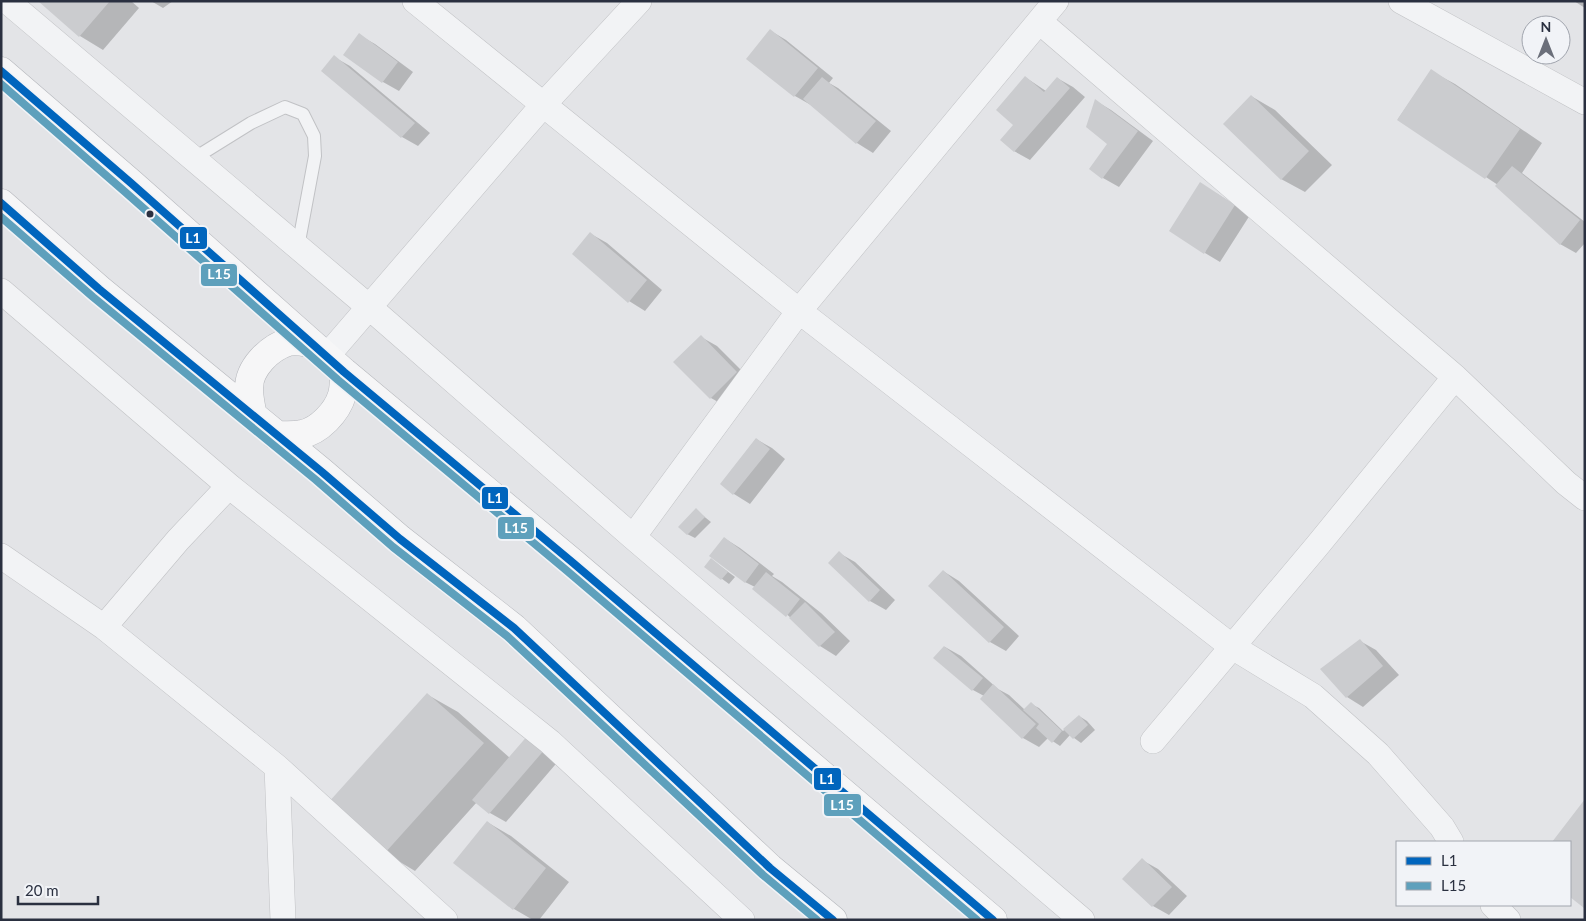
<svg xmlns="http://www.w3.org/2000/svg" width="1586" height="921" font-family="Lato,sans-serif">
  <rect width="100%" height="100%" fill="#e3e4e7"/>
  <path fill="#0003" d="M 40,1 L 131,1 L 139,8 L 103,50 L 80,36 Z
    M 151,1 L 173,1 L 163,8 Z
    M 1574,1 L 1585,1 L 1585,8 Z
    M 771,31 L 786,40 L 833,78 L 829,83 L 838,88 L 891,131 L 873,153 L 857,143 L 811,105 L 795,96 L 748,58 Z
    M 359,35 L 375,44 L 413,72 L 399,91 L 383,82 L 345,54 Z
    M 334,57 L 350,66 L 430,133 L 418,146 L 402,137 L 322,71 Z
    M 1431,71 L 1455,84 L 1542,143 L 1522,173 L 1585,222 L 1585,243 L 1576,253 L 1560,244 L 1498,185 L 1398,119 Z
    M 1025,77 L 1046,91 L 1057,78 L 1073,87 L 1085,97 L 1030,160 L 1014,151 L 1015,125 Z
    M 1251,96 L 1275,110 L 1332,165 L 1305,192 L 1281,179 Z
    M 1096,101 L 1111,110 L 1153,141 L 1119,187 L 1103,178 L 1109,143 Z
    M 1216,193 L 1250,215 L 1220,262 L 1205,253 Z
    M 591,234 L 607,243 L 662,290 L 645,311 L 629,301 Z
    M 701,337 L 717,346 L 752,381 L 727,407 L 711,398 Z
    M 756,439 L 772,448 L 785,459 L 750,504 L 734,494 L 721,484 Z
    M 696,510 L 711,522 L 695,538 L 687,534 Z
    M 724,538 L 740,548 L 774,574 L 772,576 L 782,582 L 821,613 L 850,641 L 836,656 L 820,646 L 791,618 L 755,587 L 745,582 Z
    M 839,553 L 855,562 L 895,600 L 886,610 L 870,601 Z
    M 712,560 L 735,577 L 729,584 L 706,567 Z
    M 943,571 L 959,581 L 1019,636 L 1006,651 L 990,642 Z
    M 1360,641 L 1376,650 L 1399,675 L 1363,707 L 1347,697 L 1322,669 Z
    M 945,647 L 961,656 L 998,689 L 1009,695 L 1025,710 L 1031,704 L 1039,708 L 1063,731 L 1079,716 L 1087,721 L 1095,730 L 1081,743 L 1070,735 L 1060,746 L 1048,738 L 1039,747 L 1023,738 L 984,696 L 973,690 L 935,658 Z
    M 428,695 L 458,712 L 510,758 L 529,735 L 561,758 L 506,822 L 490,813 L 477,802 L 415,871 L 385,853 Z
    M 1585,801 L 1585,907 L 1570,896 L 1570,842 L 1554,842 Z
    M 487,822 L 511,836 L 569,882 L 539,920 L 533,920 L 514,909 Z
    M 1142,860 L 1158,869 L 1187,896 L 1169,915 L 1153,906 Z"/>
  <path fill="#cbcccf" d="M 38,1 L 110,1 L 79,37 Z
    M 770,29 L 818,68 L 794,97 L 746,59 Z
    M 359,33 L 398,62 L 382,83 L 343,55 Z
    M 334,55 L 415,123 L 401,138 L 321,71 Z
    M 1431,69 L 1520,129 L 1485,179 L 1397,120 Z
    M 1025,76 L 1044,92 L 1057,77 L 1070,88 L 1014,152 L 1000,140 L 1013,125 L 996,110 Z
    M 822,77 L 876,121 L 856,144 L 803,99 Z
    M 1251,95 L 1309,151 L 1281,180 L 1223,124 Z
    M 1095,99 L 1138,131 L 1102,179 L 1089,169 L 1107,144 L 1086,127 Z
    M 1512,166 L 1580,220 L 1560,245 L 1495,186 Z
    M 1200,182 L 1235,205 L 1204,254 L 1169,231 Z
    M 590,232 L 647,280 L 628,303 L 572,254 Z
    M 701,335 L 737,372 L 710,399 L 673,362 Z
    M 756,438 L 770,449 L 733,495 L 720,484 Z
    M 696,508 L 705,517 L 687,535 L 678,527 Z
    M 724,537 L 759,564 L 745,583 L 709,556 Z
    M 839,551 L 880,590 L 869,602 L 828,563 Z
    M 711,558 L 728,572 L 721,580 L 704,567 Z
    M 943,570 L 1004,627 L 989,643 L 928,586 Z
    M 766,572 L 800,599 L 786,617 L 752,589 Z
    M 805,602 L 835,632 L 819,647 L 789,618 Z
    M 1360,639 L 1383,666 L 1346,698 L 1320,669 Z
    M 944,646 L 983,678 L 972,691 L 933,658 Z
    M 993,684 L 1036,724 L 1022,739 L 980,699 Z
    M 427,693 L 484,743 L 384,854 L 327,804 Z
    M 1031,702 L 1062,731 L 1052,743 L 1036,728 L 1039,724 L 1023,710 Z
    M 1079,715 L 1088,725 L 1073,739 L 1063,729 Z
    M 529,734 L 546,748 L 489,814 L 472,800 Z
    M 1585,799 L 1585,907 L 1584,908 L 1570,897 L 1570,842 L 1552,842 Z
    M 487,821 L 546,868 L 513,910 L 453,863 Z
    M 1142,858 L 1172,887 L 1152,907 L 1122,879 Z"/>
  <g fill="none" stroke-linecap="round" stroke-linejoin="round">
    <g stroke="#c1c2c5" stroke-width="14">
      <path id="lane" d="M 193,159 L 251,123 L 285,107 L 303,114 L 314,136 L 315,156 L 298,247"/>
    </g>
    <g stroke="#c1c2c5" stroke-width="26">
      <path id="street" d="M 7,1 L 369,307 L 633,537 L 1082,920
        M 415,1 L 799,311 L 1231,646 L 1313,696 L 1378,754 L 1442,827 L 1451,842
        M 1401,1 L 1585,102
        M 1040,22 L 1455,377 L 1566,483 L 1585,498
        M 1,291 L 229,486 L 550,742 L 742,920
        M 327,356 L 543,105 L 639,1
        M 633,537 L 799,311 L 1056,1
        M 1,556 L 104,627 L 277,767 L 445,920
        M 104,627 L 178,540 L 229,486
        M 1153,741 L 1317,546 L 1455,377
        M 277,767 L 283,920
        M 1493,905 L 1508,920"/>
    </g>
    <g stroke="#b5b7bc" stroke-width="29">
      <path id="highway" d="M 1,71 L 131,183 L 344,372 L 572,562 L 993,920
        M 1,203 L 99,289 L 322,472 L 400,539 L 514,628 L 770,868 L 833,920
        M 253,416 C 251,407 249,398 249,388 C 249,368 269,348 288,342 C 295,340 304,342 311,343
        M 275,435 C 284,435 293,436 302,434 C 319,431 337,412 342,395 C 344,388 344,379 344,372"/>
    </g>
    <use href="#lane" stroke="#f2f3f5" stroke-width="12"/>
    <use href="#street" stroke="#f2f3f5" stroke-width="25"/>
    <use href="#highway" stroke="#f6f6f7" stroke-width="28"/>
    <g stroke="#f1f3f7" stroke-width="11">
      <path id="bus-1" d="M 1,71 L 131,183 L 344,372 L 572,562 L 993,920
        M 1,203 L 99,289 L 322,472 L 400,539 L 514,628 L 770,868 L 833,920"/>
    </g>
    <g stroke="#f1f3f7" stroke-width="11">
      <path id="bus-2" d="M 1,84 L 124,191 L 338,380 L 566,570 L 977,920
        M 1,217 L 93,297 L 316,480 L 393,547 L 507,636 L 763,875 L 817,920"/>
    </g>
    <use href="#bus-1" stroke="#0065bd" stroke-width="8"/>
    <use href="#bus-2" stroke="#5ea0bc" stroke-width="8"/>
  </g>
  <circle fill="#2a3040" stroke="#f1f3f7" stroke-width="2" cx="150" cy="214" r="4.5"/>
  <g stroke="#f1f3f7" stroke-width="2">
    <rect x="179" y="226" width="29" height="24" rx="5" fill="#0065bd"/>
    <rect x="200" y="263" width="38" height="24" rx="5" fill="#5ea0bc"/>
    <rect x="481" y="486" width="28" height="24" rx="5" fill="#0065bd"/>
    <rect x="497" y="516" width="38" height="24" rx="5" fill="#5ea0bc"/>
    <rect x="813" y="767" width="29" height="24" rx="5" fill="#0065bd"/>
    <rect x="823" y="793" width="39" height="24" rx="5" fill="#5ea0bc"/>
  </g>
  <g font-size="14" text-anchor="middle" font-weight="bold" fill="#fff">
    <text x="193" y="243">L1</text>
    <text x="219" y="279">L15</text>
    <text x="495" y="503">L1</text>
    <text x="516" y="533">L15</text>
    <text x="827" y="784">L1</text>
    <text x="842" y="810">L15</text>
  </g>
  <rect width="1586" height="921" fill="none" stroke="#2a3040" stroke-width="5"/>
  <rect x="1396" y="841" width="175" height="65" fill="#f1f3f7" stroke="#a1a5ae"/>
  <rect x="1406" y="857" width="25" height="8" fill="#0065bd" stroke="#a1a5ae"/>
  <text x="1441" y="866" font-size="15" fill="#2a3040">L1</text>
  <rect x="1406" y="882" width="25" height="8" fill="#5ea0bc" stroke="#a1a5ae"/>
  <text x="1441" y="891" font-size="15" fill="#2a3040">L15</text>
  <g transform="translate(1546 40)"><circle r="24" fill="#f1f3f7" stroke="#a1a5ae"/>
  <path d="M0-4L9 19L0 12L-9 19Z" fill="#6b6f7a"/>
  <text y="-8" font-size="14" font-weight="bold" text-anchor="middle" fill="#2a3040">N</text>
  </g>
  <path d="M18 896v8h80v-8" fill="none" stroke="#2a3040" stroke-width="2.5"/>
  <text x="25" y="896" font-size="15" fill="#2a3040" stroke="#f1f3f7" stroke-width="4" paint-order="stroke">20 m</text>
</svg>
